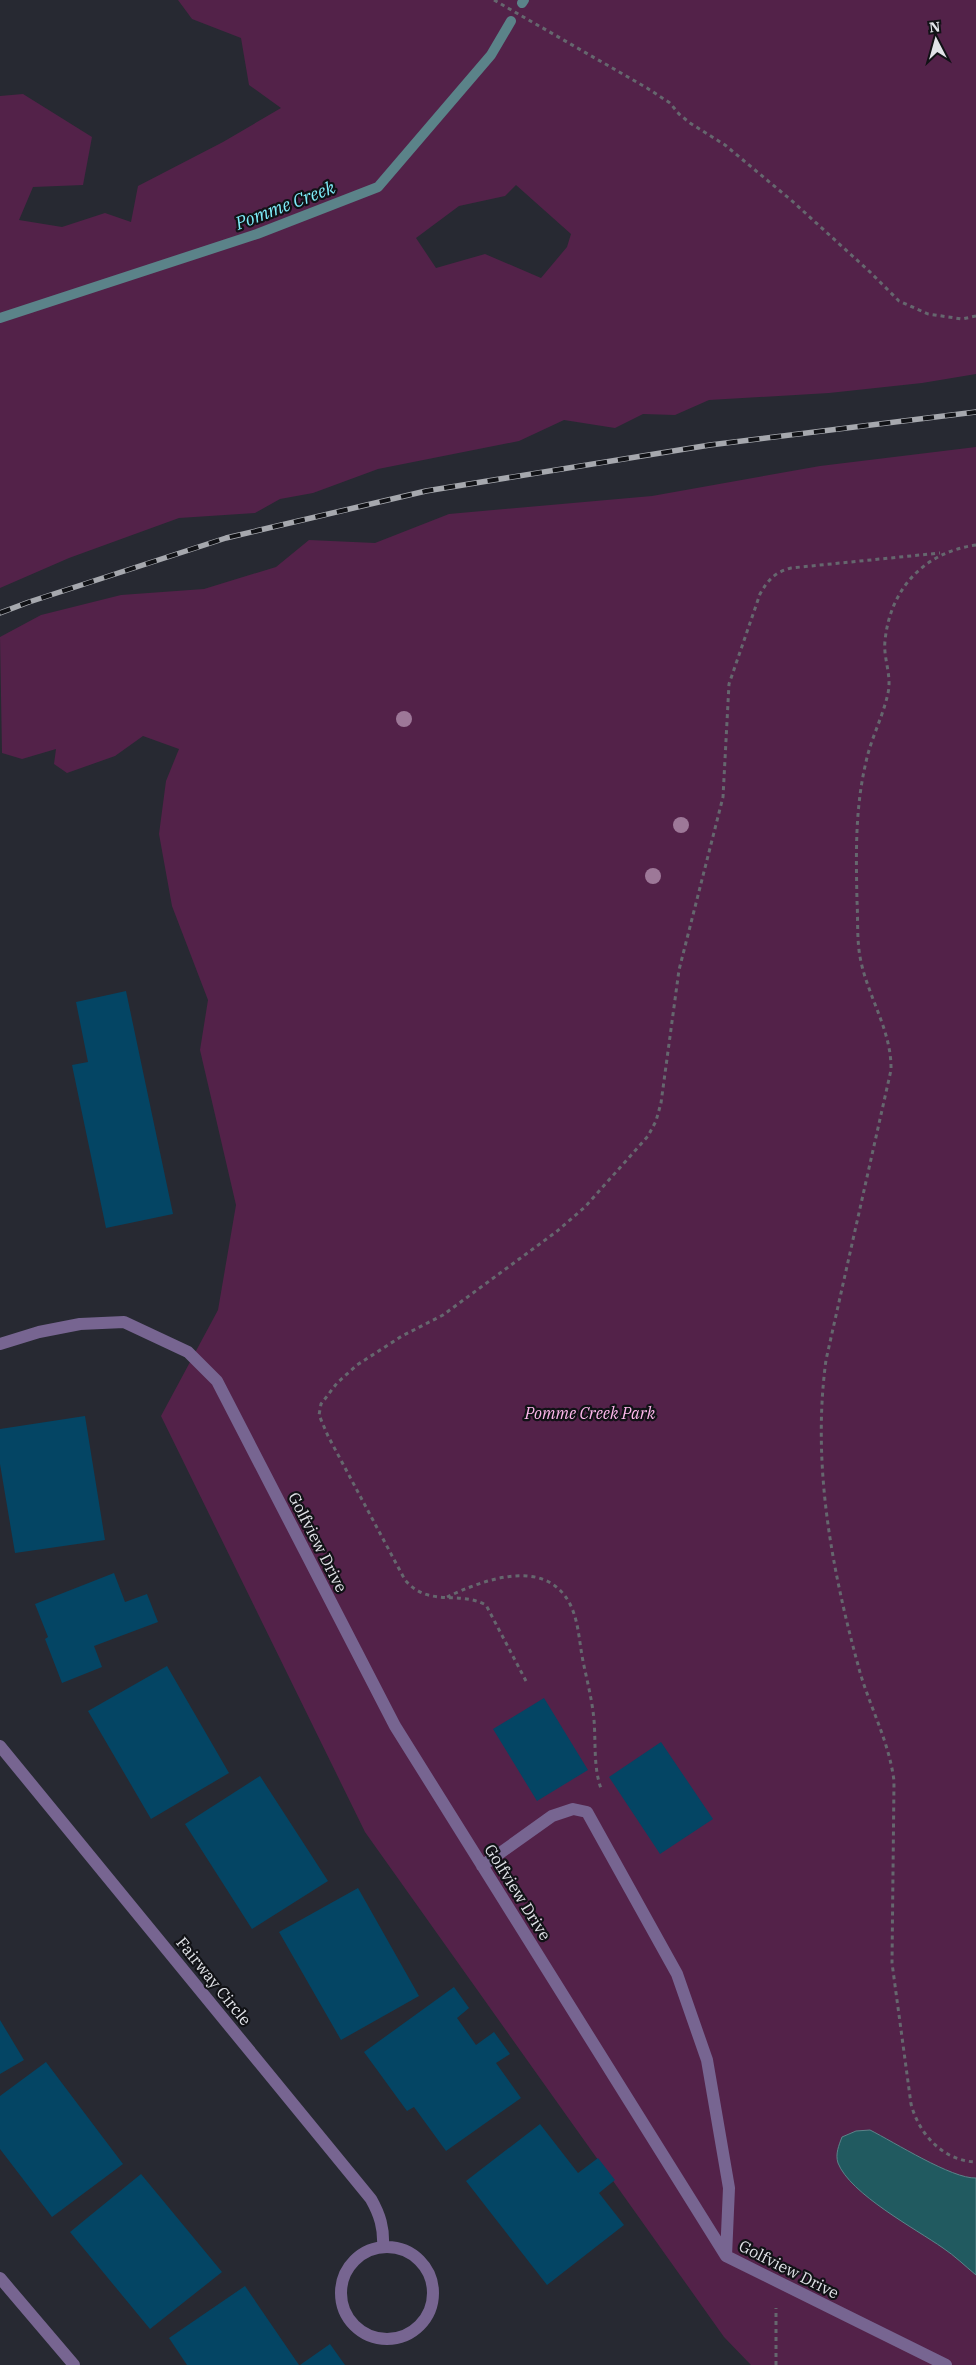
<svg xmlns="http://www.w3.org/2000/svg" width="976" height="2365" font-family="'IBM Plex Serif',serif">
  <rect width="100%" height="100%" fill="#272932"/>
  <path fill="#532249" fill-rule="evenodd" d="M 178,0 L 976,0 L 976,374 L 922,383 L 829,393 L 709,400 L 675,415 L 643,414 L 615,428 L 564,420 L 519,441 L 378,469 L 313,493 L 280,499 L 255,513 L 179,518 L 69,558 L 0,588 L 0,96 L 23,94 L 92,137 L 83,185 L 33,187 L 19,220 L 62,227 L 105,213 L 131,222 L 138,186 L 223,142 L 281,108 L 249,85 L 241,38 L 192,19 ZM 516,185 L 571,234 L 567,247 L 541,278 L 485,254 L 436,268 L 416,238 L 459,206 L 505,196 Z
    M 976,447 L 976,2365 L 751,2365 L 724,2337 L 365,1832 L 161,1416 L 218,1310 L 236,1205 L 200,1050 L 208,1000 L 172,906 L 159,834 L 166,781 L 179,749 L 143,736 L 115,756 L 67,773 L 54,764 L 56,749 L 22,759 L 2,753 L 0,637 L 41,615 L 121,595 L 204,589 L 276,567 L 309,540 L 375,543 L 449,514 L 652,496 L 820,466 Z"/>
  <path fill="#215a60" stroke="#5b8389" d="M 870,2130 C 894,2142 952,2179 976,2178 L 976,2275 C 965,2266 955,2256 943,2248 C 916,2229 850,2194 838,2163 C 835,2154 839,2145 842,2137 L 856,2131 Z"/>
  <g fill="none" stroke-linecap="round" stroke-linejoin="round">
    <path stroke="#5b8389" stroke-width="10" d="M 522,3 L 524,0
      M 0,318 L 257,234 L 378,187 L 491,55 L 511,21"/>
  </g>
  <path fill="#044564" d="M 126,991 L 173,1214 L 106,1228 L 72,1065 L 88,1062 L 76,1002 Z
    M 85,1416 L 105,1540 L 15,1553 L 0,1464 L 0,1429 Z
    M 114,1573 L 125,1602 L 147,1594 L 158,1622 L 94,1646 L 102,1667 L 62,1683 L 45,1639 L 48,1637 L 35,1604 Z
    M 167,1666 L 229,1773 L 151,1819 L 88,1711 Z
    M 544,1698 L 588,1770 L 537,1801 L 493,1729 Z
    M 661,1742 L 713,1819 L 660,1854 L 609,1777 Z
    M 260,1776 L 328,1881 L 252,1929 L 185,1824 Z
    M 358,1888 L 419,1996 L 341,2040 L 279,1932 Z
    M 454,1987 L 469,2008 L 457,2018 L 476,2045 L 494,2032 L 510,2054 L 496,2063 L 521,2098 L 446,2151 L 414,2107 L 407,2111 L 364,2052 Z
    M 0,2020 L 24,2060 L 0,2074 Z
    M 46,2062 L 123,2164 L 52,2217 L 0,2149 L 0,2096 Z
    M 540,2124 L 578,2173 L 598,2158 L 615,2180 L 599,2193 L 624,2225 L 547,2285 L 466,2181 Z
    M 141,2174 L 222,2272 L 150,2329 L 70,2232 Z
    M 245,2286 L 299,2365 L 187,2365 L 169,2338 Z
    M 330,2344 L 345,2365 L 300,2365 Z"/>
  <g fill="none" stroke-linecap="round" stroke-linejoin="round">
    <path stroke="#65676e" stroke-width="3" stroke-dasharray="4 4" stroke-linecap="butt" d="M 494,0 L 647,88 L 670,103 L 679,114 L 690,123 L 725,145 L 791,200 L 869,271 L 899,301 L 928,314 L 962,319 L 976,316
      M 976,545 C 925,552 890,588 885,641 C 883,658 892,675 888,693 C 883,717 871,738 866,762 C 855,808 856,854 857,901 C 858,917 857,934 859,950 C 864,992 892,1028 891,1070 L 826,1360 C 812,1463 831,1566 858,1665 C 868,1704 889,1740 894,1781 L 892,1963 L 911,2104 C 919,2134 943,2161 976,2162
      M 447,1597 C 483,1580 545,1556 570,1604 C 578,1620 579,1638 582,1656 C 586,1677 592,1698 594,1720 C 596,1743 593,1769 602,1791
      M 526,1681 L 486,1605 C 458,1590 429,1608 405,1580 L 328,1436 L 319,1415 L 321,1404 L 337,1383 L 357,1365 L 402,1336 L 443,1315 L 556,1232 L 585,1207 L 648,1136 L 656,1121 L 661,1103 L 679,970 L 723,797 L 729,684 L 760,594 C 768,580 775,572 791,568 L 940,553
      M 776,2365 L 776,2308"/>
    <path stroke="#776591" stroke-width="12" d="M 0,1344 L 39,1332 L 80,1324 L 124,1322 L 188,1352 L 217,1381 L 395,1726 L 726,2256 L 946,2365
      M 0,1746 L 371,2199 C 380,2215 384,2228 383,2247
      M 482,1866 L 552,1816 L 573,1809 L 587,1812 L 677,1974 L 707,2060 L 729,2188 L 726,2256
      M341 2293a46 46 0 1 1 92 0a46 46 0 1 1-92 0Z
      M 0,2278 L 74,2365"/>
    <g stroke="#a6a8ae" stroke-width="5.5">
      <path id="rail" d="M 0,613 L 29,602 L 226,538 L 426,491 L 710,445 L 976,412"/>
    </g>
    <use href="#rail" stroke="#111216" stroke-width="4" stroke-dasharray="11" stroke-linecap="butt"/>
  </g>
  <g fill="#9d7898">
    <circle cx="404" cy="719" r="8"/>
    <circle cx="681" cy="825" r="8"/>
    <circle cx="653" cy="876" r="8"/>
  </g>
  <g text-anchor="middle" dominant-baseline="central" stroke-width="4.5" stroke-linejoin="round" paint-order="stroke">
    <g font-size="16" font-style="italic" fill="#feb8ec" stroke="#111216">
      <text x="590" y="1413">Pomme Creek Park</text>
    </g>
    <g font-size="16" fill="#e2e4e9" stroke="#111216">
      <text transform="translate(318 1542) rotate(63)">Golfview Drive</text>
      <text transform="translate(518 1892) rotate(58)">Golfview Drive</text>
      <text transform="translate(214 1981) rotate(51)">Fairway Circle</text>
      <text transform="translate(789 2269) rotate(27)">Golfview Drive</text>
    </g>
    <g font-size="18" font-style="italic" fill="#7eedfa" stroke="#111216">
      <text transform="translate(285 205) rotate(-21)">Pomme Creek</text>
    </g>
  </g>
  <g transform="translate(936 40) rotate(354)" stroke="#111216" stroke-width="4" paint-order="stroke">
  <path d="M0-4L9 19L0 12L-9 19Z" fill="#e2e4e9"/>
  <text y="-8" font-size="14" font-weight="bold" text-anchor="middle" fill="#e2e4e9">N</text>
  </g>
</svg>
